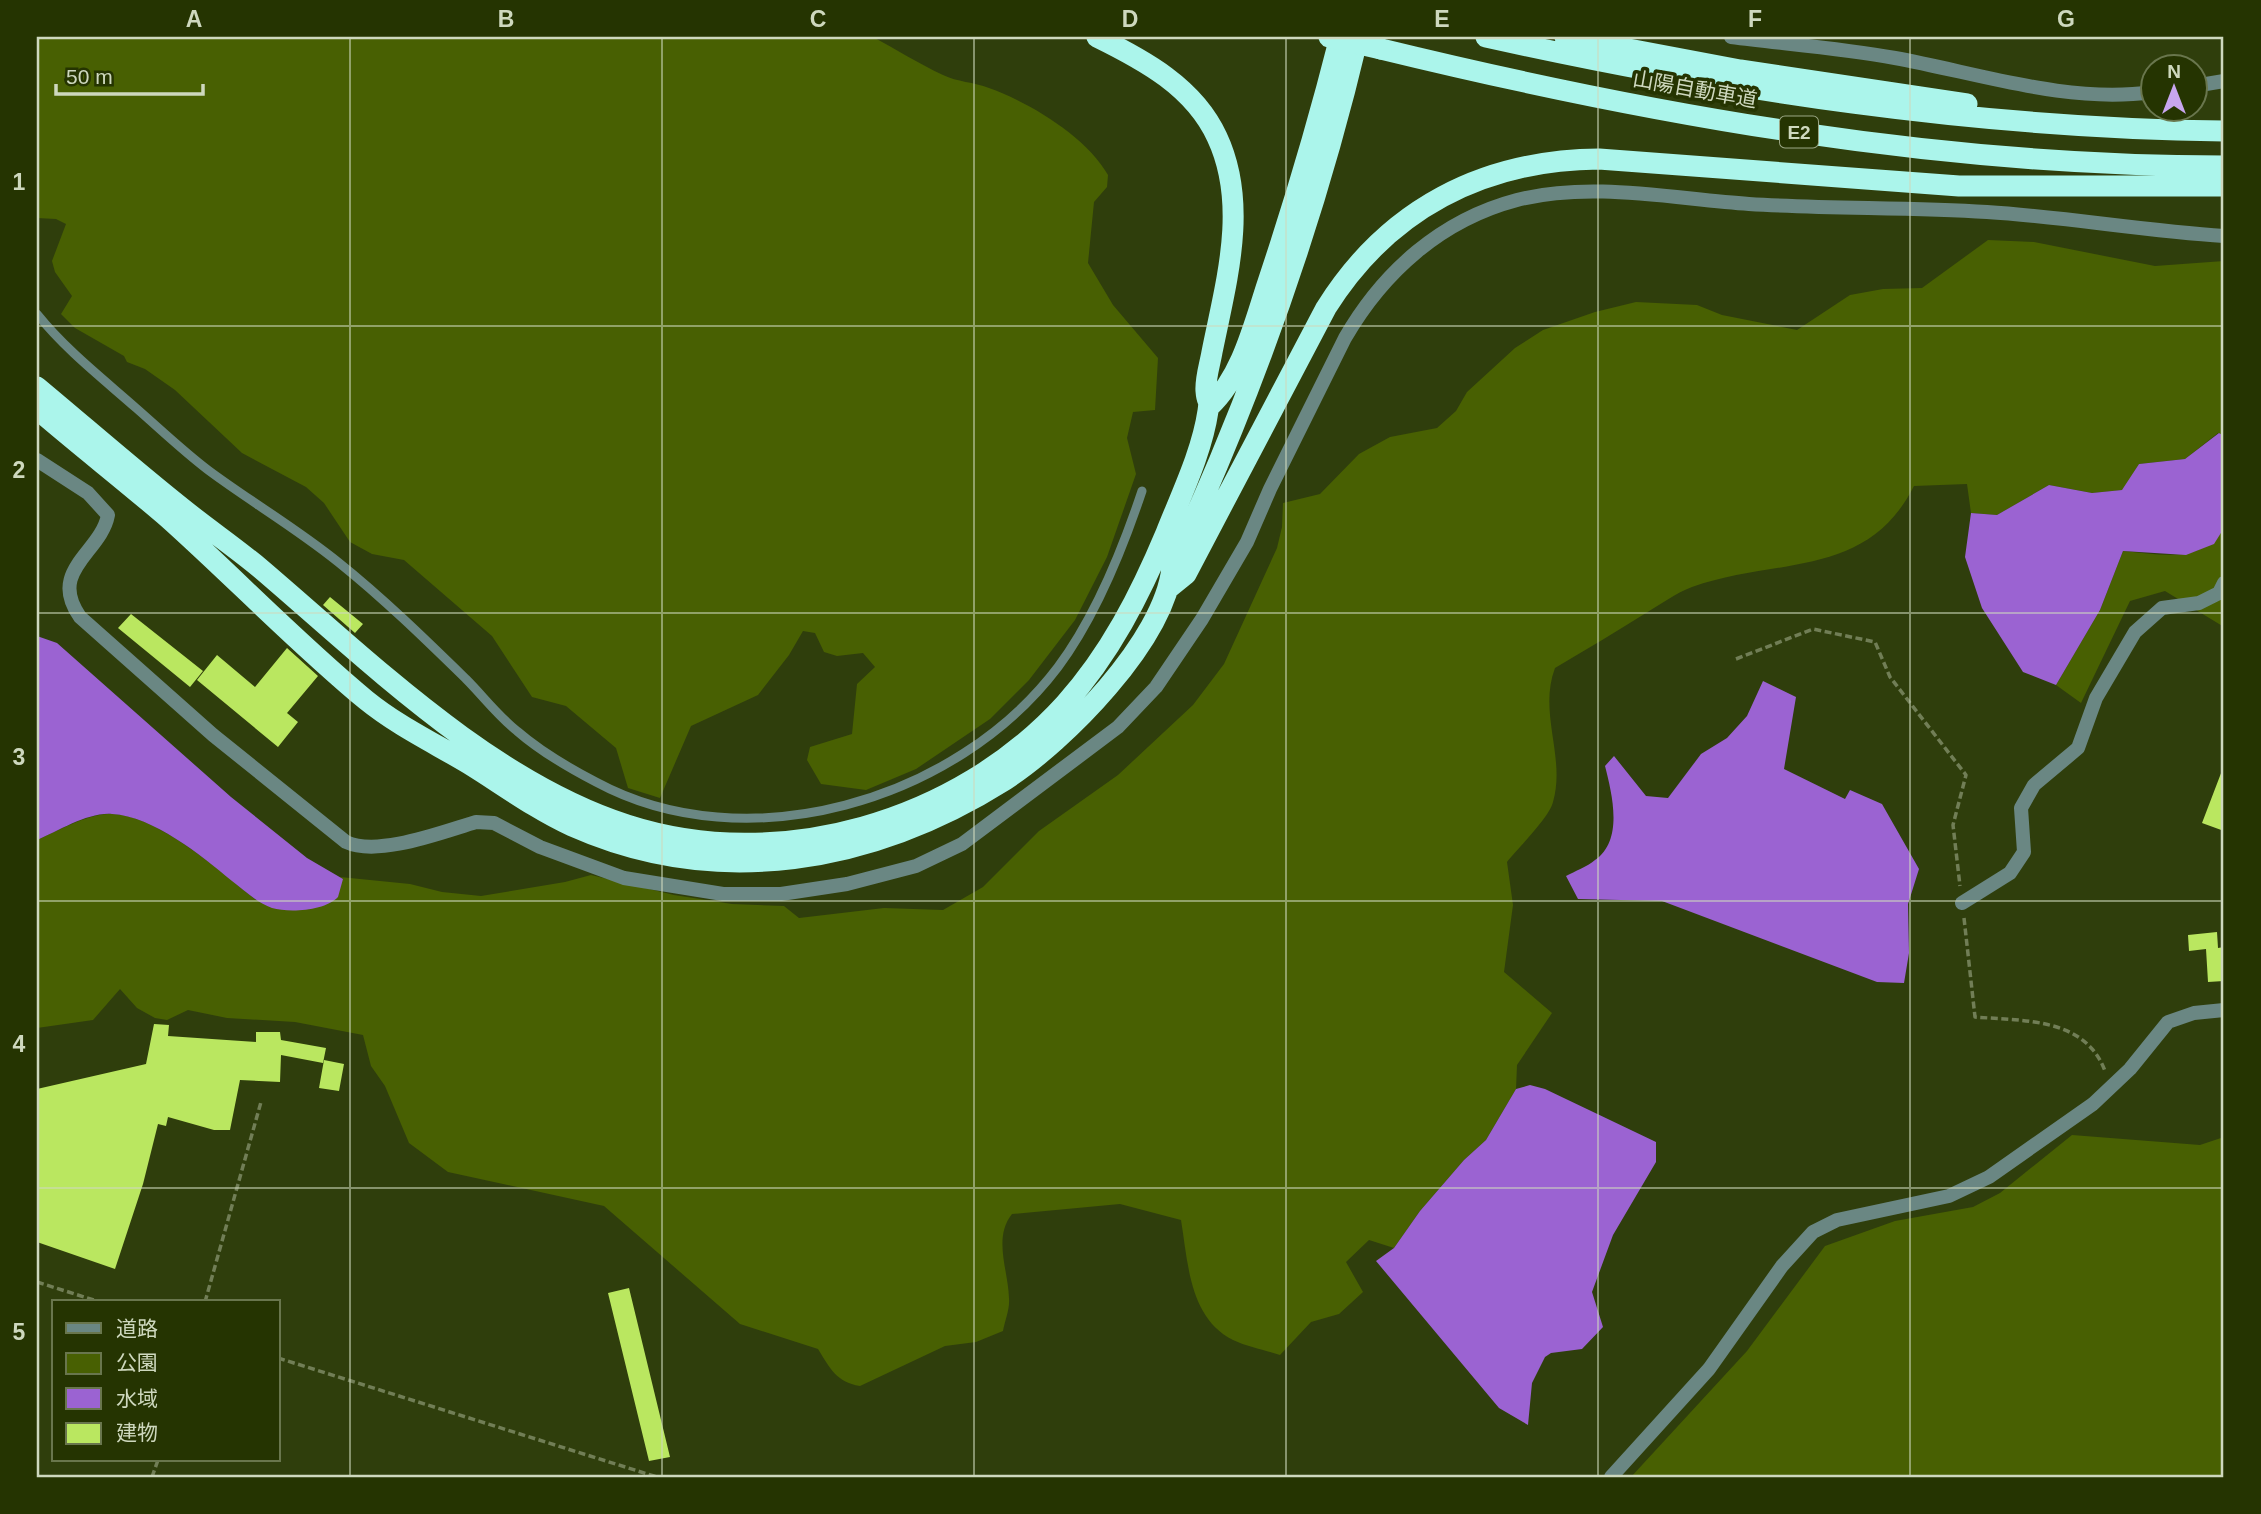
<svg xmlns="http://www.w3.org/2000/svg" width="2261" height="1514" font-family="Helvetica,'Noto Sans JP',sans-serif">
  <rect width="100%" height="100%" fill="#2f3e0c"/>
  <path fill="#486002" d="M 37,37 L 873,37 C 896,49 919,64 943,75 C 957,82 974,82 989,88 C 1029,102 1087,137 1108,175 L 1107,187 L 1094,202 L 1088,263 L 1113,305 L 1158,358 L 1155,410 L 1133,412 L 1127,438 L 1136,474 L 1107,557 L 1075,620 L 1029,680 L 990,719 L 916,769 L 866,790 L 821,784 L 807,760 L 810,747 L 852,734 L 857,684 L 875,667 L 863,653 L 837,656 L 824,652 L 815,633 L 803,631 L 789,655 L 758,695 L 691,726 L 660,798 L 628,788 L 616,748 L 566,706 L 532,697 L 492,636 L 404,560 L 372,554 L 350,542 L 324,503 L 306,487 L 242,453 L 175,390 L 145,369 L 127,362 L 124,356 L 75,328 L 61,314 L 72,296 L 55,272 L 52,261 L 66,224 L 56,219 L 37,218 Z
    M 1988,240 L 2034,242 L 2155,266 L 2224,261 L 2224,436 L 2218,433 L 2185,459 L 2139,464 L 2123,490 L 2092,493 L 2049,485 L 1997,515 L 1971,513 L 1967,484 L 1914,486 C 1867,579 1777,557 1692,587 C 1676,593 1661,604 1646,613 C 1616,632 1585,650 1555,668 C 1538,713 1566,757 1553,802 C 1549,818 1518,848 1507,862 L 1513,905 L 1504,972 L 1552,1013 L 1517,1065 L 1516,1089 L 1486,1140 L 1464,1160 L 1420,1211 L 1394,1248 L 1369,1240 L 1346,1262 L 1363,1292 L 1339,1314 L 1311,1322 L 1280,1355 C 1265,1350 1248,1347 1233,1340 C 1189,1318 1188,1262 1181,1220 L 1120,1204 L 1012,1214 C 993,1238 1008,1269 1009,1298 C 1010,1309 1005,1320 1003,1331 L 976,1342 L 945,1346 L 860,1386 C 836,1382 830,1368 818,1349 L 740,1324 L 604,1206 L 448,1172 L 409,1143 L 385,1086 L 371,1066 L 363,1035 L 295,1022 L 227,1018 L 188,1010 L 167,1020 L 155,1018 L 137,1008 L 120,989 L 93,1020 L 37,1028 L 37,840 C 58,831 85,815 108,814 C 153,811 223,873 256,900 L 343,879 L 340,877 L 410,884 L 442,892 L 481,896 L 565,882 L 591,875 L 674,895 L 732,904 L 784,906 L 799,918 L 884,908 L 943,910 L 983,887 L 1039,831 L 1118,775 L 1193,705 L 1224,664 L 1277,548 L 1282,527 L 1283,503 L 1320,494 L 1359,454 L 1390,437 L 1437,428 L 1456,411 L 1467,392 L 1515,348 L 1543,330 L 1595,312 L 1636,302 L 1697,305 L 1722,315 L 1797,330 L 1850,295 L 1883,289 L 1922,288 Z
    M 2224,528 L 2224,627 L 2165,591 L 2130,601 L 2081,703 L 2056,685 L 2100,610 L 2123,551 C 2162,554 2199,565 2224,528 Z
    M 2072,1135 L 2200,1145 L 2224,1137 L 2224,1477 L 1631,1477 L 1747,1351 L 1825,1246 L 1895,1221 L 1973,1207 L 2000,1193 Z"/>
  <path fill="#9b63d2" d="M 2219,433 L 2224,436 L 2224,528 L 2214,544 L 2186,555 L 2123,551 L 2100,610 L 2056,685 L 2023,672 L 1982,608 L 1965,557 L 1971,513 L 1997,515 L 2049,485 L 2092,493 L 2122,490 L 2139,464 L 2185,459 Z
    M 37,636 L 57,643 L 231,797 L 307,858 L 343,879 L 338,897 C 325,911 289,913 272,908 C 257,903 244,890 232,881 C 202,856 153,816 112,814 C 88,812 59,831 37,840 Z
    M 1763,681 L 1796,697 L 1784,769 L 1845,799 L 1850,790 L 1882,804 L 1919,869 L 1908,904 L 1909,953 L 1904,983 L 1877,982 L 1662,901 L 1578,899 L 1566,876 C 1575,871 1587,867 1595,860 C 1624,840 1612,794 1605,766 L 1614,756 L 1646,796 L 1668,798 L 1701,754 L 1727,738 L 1747,716 Z
    M 1530,1085 L 1545,1089 L 1656,1142 L 1656,1162 L 1613,1235 L 1592,1292 L 1603,1327 L 1582,1349 L 1551,1353 L 1545,1357 L 1532,1383 L 1528,1425 L 1499,1408 L 1376,1261 L 1394,1248 L 1420,1211 L 1464,1160 L 1486,1140 L 1516,1089 Z"/>
  <path fill="#bae760" d="M 330,597 L 363,624 L 355,633 L 323,605 Z
    M 131,614 L 203,671 L 190,687 L 118,628 Z
    M 287,648 L 318,676 L 287,713 L 298,722 L 278,747 L 197,680 L 217,655 L 255,687 Z
    M 2223,768 L 2224,768 L 2224,831 L 2202,823 Z
    M 2217,932 L 2218,948 L 2224,947 L 2224,981 L 2208,982 L 2206,949 L 2189,951 L 2188,935 Z
    M 154,1024 L 169,1025 L 168,1036 L 256,1042 L 256,1032 L 280,1032 L 281,1040 L 326,1048 L 323,1063 L 281,1055 L 280,1082 L 240,1080 L 230,1130 L 214,1130 L 168,1117 L 166,1126 L 158,1124 L 143,1184 L 115,1269 L 37,1242 L 37,1089 L 146,1064 Z
    M 324,1060 L 344,1064 L 339,1091 L 319,1088 Z
    M 629,1288 L 670,1457 L 649,1461 L 608,1293 Z"/>
  <g fill="none" stroke-linecap="round" stroke-linejoin="round">
    <path stroke="#717e56" stroke-width="3.5" stroke-dasharray="7 3.5" stroke-linecap="butt" d="M 1736,659 L 1813,629 L 1875,642 L 1890,677 L 1966,775 L 1953,825 L 1960,886
      M 1964,918 L 1975,1017 C 2023,1021 2085,1017 2105,1071
      M 37,1282 L 100,1302
      M 205,1302 L 261,1102
      M 278,1358 L 657,1477
      M 152,1477 L 158,1460"/>
    <path stroke="#6a8783" stroke-width="9" d="M 37,314 C 66,350 102,378 136,408 C 160,429 183,451 208,470 C 251,502 296,528 338,562 C 383,598 425,639 466,679 C 483,696 498,716 517,731 C 540,751 569,768 596,782 C 746,863 957,801 1058,667 C 1096,616 1122,551 1142,491"/>
    <path stroke="#6a8783" stroke-width="14" d="M 1731,37 C 1785,44 1840,48 1895,58 C 1978,73 2068,104 2152,92
      M 2194,86 L 2224,81
      M 37,460 L 88,493 L 108,515 C 101,553 47,570 80,617 L 213,735 L 346,842 C 378,857 442,832 476,822 L 494,823 L 540,847 L 624,878 L 723,894 L 781,894 L 847,884 L 916,866 L 962,844 L 1118,727 L 1156,687 L 1202,619 L 1247,542 L 1270,489 L 1345,338 C 1383,272 1441,220 1517,200 C 1591,181 1674,199 1749,204 C 1829,209 1908,207 1987,212 C 2066,217 2145,231 2224,236
      M 1962,903 L 2010,873 L 2024,852 L 2021,808 L 2034,785 L 2078,748 L 2096,698 L 2135,632 L 2162,608 L 2199,603 L 2219,593 L 2224,583
      M 1611,1477 L 1709,1369 L 1782,1266 L 1813,1232 L 1837,1220 L 1949,1196 L 1989,1177 L 2093,1104 L 2130,1069 L 2168,1022 L 2194,1013 L 2224,1010"/>
    <path stroke="#abf5eb" stroke-width="21" d="M 1486,37 C 1730,91 1975,128 2224,131
      M 1565,37 L 1740,70 L 1967,104
      M 1381,49 C 1656,116 1940,166 2224,166
      M 37,387 C 85,427 133,469 182,508 C 208,529 236,548 261,569 C 369,661 490,781 627,825 C 779,874 958,822 1065,704 C 1110,654 1140,595 1166,533 C 1181,495 1202,452 1208,411 C 1210,397 1207,405 1206,391 C 1205,379 1210,364 1212,352 C 1226,282 1249,205 1217,137 C 1194,87 1144,60 1097,37
      M 1210,406 C 1242,376 1254,324 1268,282 C 1295,201 1319,120 1340,37
      M 37,409 C 80,446 125,481 168,518 C 235,578 297,643 366,700 C 398,726 434,743 469,764 C 503,785 535,809 572,826 C 718,891 873,863 1005,780 C 1065,741 1164,641 1172,568 C 1251,398 1315,219 1358,37
      M 1170,587 L 1186,574 L 1326,308 C 1388,209 1483,160 1599,159 L 1959,186 L 2224,186"/>
    <path stroke="#abf5eb" stroke-width="21" d="M 1329,37 L 1381,49"/>
  </g>
  <path fill="none" stroke="#ced8be" stroke-width="2" stroke-opacity="0.55" d="M 350,37 L 350,1477M 662,37 L 662,1477M 974,37 L 974,1477M 1286,37 L 1286,1477M 1598,37 L 1598,1477M 1910,37 L 1910,1477M 37,326 L 2224,326M 37,613 L 2224,613M 37,901 L 2224,901M 37,1188 L 2224,1188"/>
  <g text-anchor="middle" dominant-baseline="central" stroke-width="7" stroke-linejoin="round" paint-order="stroke">
    <rect fill="#253401" stroke="#9ba785" stroke-width="2" x="1780" y="116.5" width="38" height="31" rx="5"/>
    <g font-size="19" font-weight="bold" fill="#ced8be">
      <text x="1799" y="132">E2</text>
    </g>
    <g font-size="21" fill="#ced8be" stroke="#253401">
      <text transform="translate(1695 89) rotate(10)">山陽自動車道</text>
    </g>
  </g>
  <rect width="2261" height="1514" fill="none" stroke="#253401" stroke-width="77"/>
  <rect x="52" y="1300" width="228" height="161" fill="#253401" stroke="#69764d" stroke-width="2"/>
  <rect x="66" y="1323" width="35" height="10" fill="#6a8783" stroke="#69764d" stroke-width="2"/>
  <text x="116" y="1336" font-size="21" fill="#ced8be">道路</text>
  <rect x="66" y="1353" width="35" height="21" fill="#486002" stroke="#69764d" stroke-width="2"/>
  <text x="116" y="1370" font-size="21" fill="#ced8be">公園</text>
  <rect x="66" y="1388" width="35" height="21" fill="#9b63d2" stroke="#69764d" stroke-width="2"/>
  <text x="116" y="1406" font-size="21" fill="#ced8be">水域</text>
  <rect x="66" y="1423" width="35" height="21" fill="#bae760" stroke="#69764d" stroke-width="2"/>
  <text x="116" y="1440" font-size="21" fill="#ced8be">建物</text>
  <g transform="translate(2174 88)"><circle r="33" fill="#253401" stroke="#69764d" stroke-width="2"/>
  <path d="M0-5L12 26L0 18L-12 26Z" fill="#c8a6ef"/>
  <text y="-10" font-size="19" font-weight="bold" text-anchor="middle" fill="#ced8be">N</text>
  </g>
  <path d="M56 84v10h147v-10" fill="none" stroke="#ced8be" stroke-width="3.5"/>
  <text x="66" y="84" font-size="21" fill="#ced8be" stroke="#253401" stroke-width="5" paint-order="stroke">50 m</text>
  <rect x="38" y="38" width="2184" height="1438" fill="none" stroke="#ced8be" stroke-width="2.5"/>
  <g font-size="23" text-anchor="middle" font-weight="bold" fill="#ced8be">
    <text x="194" y="27">A</text>
    <text x="506" y="27">B</text>
    <text x="818" y="27">C</text>
    <text x="1130" y="27">D</text>
    <text x="1442" y="27">E</text>
    <text x="1755" y="27">F</text>
    <text x="2066" y="27">G</text>
    <text x="19" y="190">1</text>
    <text x="19" y="478">2</text>
    <text x="19" y="765">3</text>
    <text x="19" y="1052">4</text>
    <text x="19" y="1340">5</text>
  </g>
</svg>
